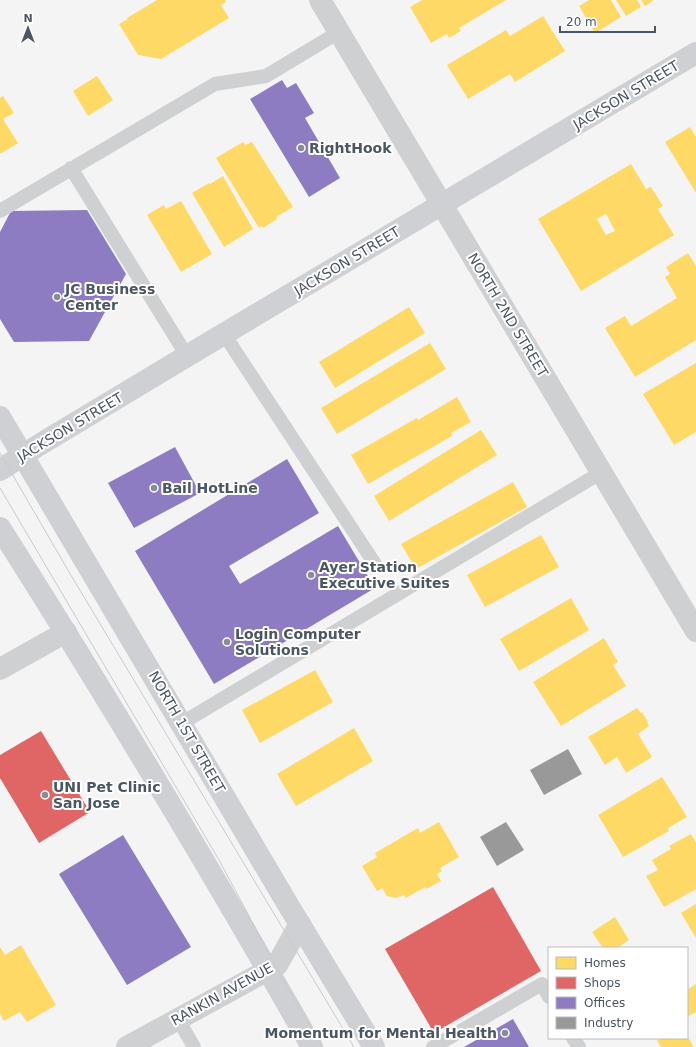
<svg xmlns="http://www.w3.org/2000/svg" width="696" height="1047" font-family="'DejaVu Sans',sans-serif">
  <rect width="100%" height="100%" fill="#f4f4f4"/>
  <path fill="#ffd966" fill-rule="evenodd" d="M 157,0 L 225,0 L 226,2 L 221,5 L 229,18 L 161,59 L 138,55 L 119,24 L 128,19 L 127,18 Z
    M 422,0 L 506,0 L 459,28 L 461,31 L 449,38 L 447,34 L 431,43 L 410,7 Z
    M 589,0 L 611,0 L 621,17 L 595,33 L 579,6 Z
    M 616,0 L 637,0 L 641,7 L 626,16 Z
    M 641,0 L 654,0 L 645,6 Z
    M 543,16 L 565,51 L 515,82 L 510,74 L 468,99 L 447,65 L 506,30 L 510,36 Z
    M 97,76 L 113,100 L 88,116 L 73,91 Z
    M 3,96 L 14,113 L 3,119 L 18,143 L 0,154 L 0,98 Z
    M 690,127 L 696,137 L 696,193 L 665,142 Z
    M 243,142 L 245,145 L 252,142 L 293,207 L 276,217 L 277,219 L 263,228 L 262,226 L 259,228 L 216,158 Z
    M 631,164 L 646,189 L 651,187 L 663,206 L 658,209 L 674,235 L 581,291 L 538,219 ZM 606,214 L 615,231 L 606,235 L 597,219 Z
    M 223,176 L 253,229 L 224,247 L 192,193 L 209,183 L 210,184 Z
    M 181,201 L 212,254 L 181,272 L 147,215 L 164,205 L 166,209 Z
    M 688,253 L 696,266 L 696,340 L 635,377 L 605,328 L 625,316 L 631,326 L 677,298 L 665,277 L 670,274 L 666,267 Z
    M 409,307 L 425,333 L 335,388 L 319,362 Z
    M 430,343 L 446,369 L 337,434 L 321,408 Z
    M 696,363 L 696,432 L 674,445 L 643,394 Z
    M 457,397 L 471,422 L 451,433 L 452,436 L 368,484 L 351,455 L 417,418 L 418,420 Z
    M 481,430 L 497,455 L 389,521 L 374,496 Z
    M 513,482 L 527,507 L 416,569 L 401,544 Z
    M 541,535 L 559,567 L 485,607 L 467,575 Z
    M 571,598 L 589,630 L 519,671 L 500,639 Z
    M 604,638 L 618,662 L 613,665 L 626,686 L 561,726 L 533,682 Z
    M 315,670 L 333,702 L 260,743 L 242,710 Z
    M 637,708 L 641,713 L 642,712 L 648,722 L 647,722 L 649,726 L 638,734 L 652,757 L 626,773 L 617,757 L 605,765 L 588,737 Z
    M 354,728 L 373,761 L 296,806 L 277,774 Z
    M 662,777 L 687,817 L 668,828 L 669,831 L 623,857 L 598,815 Z
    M 439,822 L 459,857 L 440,868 L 442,871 L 437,874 L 441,881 L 426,889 L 425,887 L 406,898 L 404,895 L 396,898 L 387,896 L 382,888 L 377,891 L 362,866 L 377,857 L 375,853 L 418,828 L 420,833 Z
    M 691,834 L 696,843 L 696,889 L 664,907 L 646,876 L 658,870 L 652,860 L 671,849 L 669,846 Z
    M 696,904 L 696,938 L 681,913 Z
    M 615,917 L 629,940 L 617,948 L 603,948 L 592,932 Z
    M 21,945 L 56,1005 L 27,1022 L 20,1012 L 4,1021 L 0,1014 L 0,947 L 5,955 Z
    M 696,984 L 696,1012 L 687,1017 L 687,990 Z
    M 687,1036 L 694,1047 L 661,1047 L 657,1041 L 661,1038 L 687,1038 Z"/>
  <path fill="#e06666" d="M 41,731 L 90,812 L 39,843 L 0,778 L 0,755 Z
    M 493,887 L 541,971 L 434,1033 L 385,949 Z"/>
  <path fill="#8e7cc3" d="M 282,80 L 287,88 L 296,83 L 314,113 L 305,118 L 340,178 L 309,197 L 250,99 Z
    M 87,210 L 126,274 L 89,341 L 14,342 L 0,319 L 0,232 L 11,211 Z
    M 175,447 L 200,493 L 134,528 L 108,483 Z
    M 287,459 L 319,513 L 229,566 L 240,584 L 338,526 L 375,588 L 214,684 L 135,551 Z
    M 123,835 L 191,947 L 127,985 L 59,874 Z
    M 513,1019 L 529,1047 L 464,1047 Z"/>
  <path fill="#999" d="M 568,749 L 582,774 L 544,795 L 530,770 Z
    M 506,822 L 524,850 L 497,866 L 480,837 Z"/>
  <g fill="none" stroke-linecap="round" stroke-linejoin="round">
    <path stroke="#ced0d2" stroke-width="14" d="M 71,168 L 187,356
      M 0,211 L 215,84 L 266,76 L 339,32
      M 224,334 L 375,564
      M 182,723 L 602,472
      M 178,1019 L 194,1047
      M 573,1038 L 579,1047
      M 433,1047 L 542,984 L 549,997"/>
    <path stroke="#ced0d2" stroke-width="22" d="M 320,0 L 696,631
      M 0,669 L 66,632
      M 127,1047 L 277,965 L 300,924"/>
    <path stroke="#ced0d4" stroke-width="22" d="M 0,417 L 287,903 L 374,1047
      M 0,470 L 39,445 L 197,350 L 696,53
      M 0,528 C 108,698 212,872 312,1047"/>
    <path stroke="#c9cacc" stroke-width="1" d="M 0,453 L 69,572 L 354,1047
      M 0,488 L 219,860 L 294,1000 L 323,1047"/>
  </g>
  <g fill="#868d94" stroke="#fff" stroke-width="1.5">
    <circle cx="301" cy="148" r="4"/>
    <circle cx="57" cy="297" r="4"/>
    <circle cx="154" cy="488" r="4"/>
    <circle cx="311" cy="575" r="4"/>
    <circle cx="227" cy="642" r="4"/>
    <circle cx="45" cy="795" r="4"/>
    <circle cx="505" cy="1033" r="4"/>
  </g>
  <g text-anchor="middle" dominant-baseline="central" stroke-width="4" stroke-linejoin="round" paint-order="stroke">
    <g font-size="14" fill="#4a5661" stroke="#fff">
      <text transform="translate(626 95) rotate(-31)">JACKSON STREET</text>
      <text transform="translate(347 261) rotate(-31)">JACKSON STREET</text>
      <text transform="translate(508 315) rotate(59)">NORTH 2ND STREET</text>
      <text transform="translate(70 427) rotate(-31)">JACKSON STREET</text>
      <text transform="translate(187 732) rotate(60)">NORTH 1ST STREET</text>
      <text transform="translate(222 994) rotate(-29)">RANKIN AVENUE</text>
    </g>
    <g font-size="14" font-weight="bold" fill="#4a5661" stroke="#fff" text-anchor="start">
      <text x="309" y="148">RightHook</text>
      <text x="65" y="289">JC Business<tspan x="65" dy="16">Center</tspan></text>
      <text x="162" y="488">Bail HotLine</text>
      <text x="319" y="567">Ayer Station<tspan x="319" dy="16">Executive Suites</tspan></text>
      <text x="235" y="634">Login Computer<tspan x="235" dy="16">Solutions</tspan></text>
      <text x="53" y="787">UNI Pet Clinic<tspan x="53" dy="16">San Jose</tspan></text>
      <text x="497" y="1033" text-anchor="end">Momentum for Mental Health</text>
    </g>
  </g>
  <rect x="548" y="947" width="140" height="92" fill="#ffffff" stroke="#b7bbc0"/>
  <rect x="556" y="957" width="20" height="12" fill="#ffd966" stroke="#b7bbc0"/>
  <text x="584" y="967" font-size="12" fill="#4a5661">Homes</text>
  <rect x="556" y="977" width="20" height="12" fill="#e06666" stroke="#b7bbc0"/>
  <text x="584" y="987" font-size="12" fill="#4a5661">Shops</text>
  <rect x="556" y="997" width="20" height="12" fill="#8e7cc3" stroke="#b7bbc0"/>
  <text x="584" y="1007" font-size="12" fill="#4a5661">Offices</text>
  <rect x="556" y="1017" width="20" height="12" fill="#999999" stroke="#b7bbc0"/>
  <text x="584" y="1027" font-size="12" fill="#4a5661">Industry</text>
  <g transform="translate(28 28)" stroke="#ffffff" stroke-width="3" paint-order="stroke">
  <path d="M0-3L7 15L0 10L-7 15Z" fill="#4a5661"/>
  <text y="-6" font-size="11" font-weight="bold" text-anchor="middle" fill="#4a5661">N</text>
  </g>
  <path d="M560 26v6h95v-6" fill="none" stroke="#4a5661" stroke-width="2"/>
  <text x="566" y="26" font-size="12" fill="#4a5661" stroke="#ffffff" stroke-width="3" paint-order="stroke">20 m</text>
</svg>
